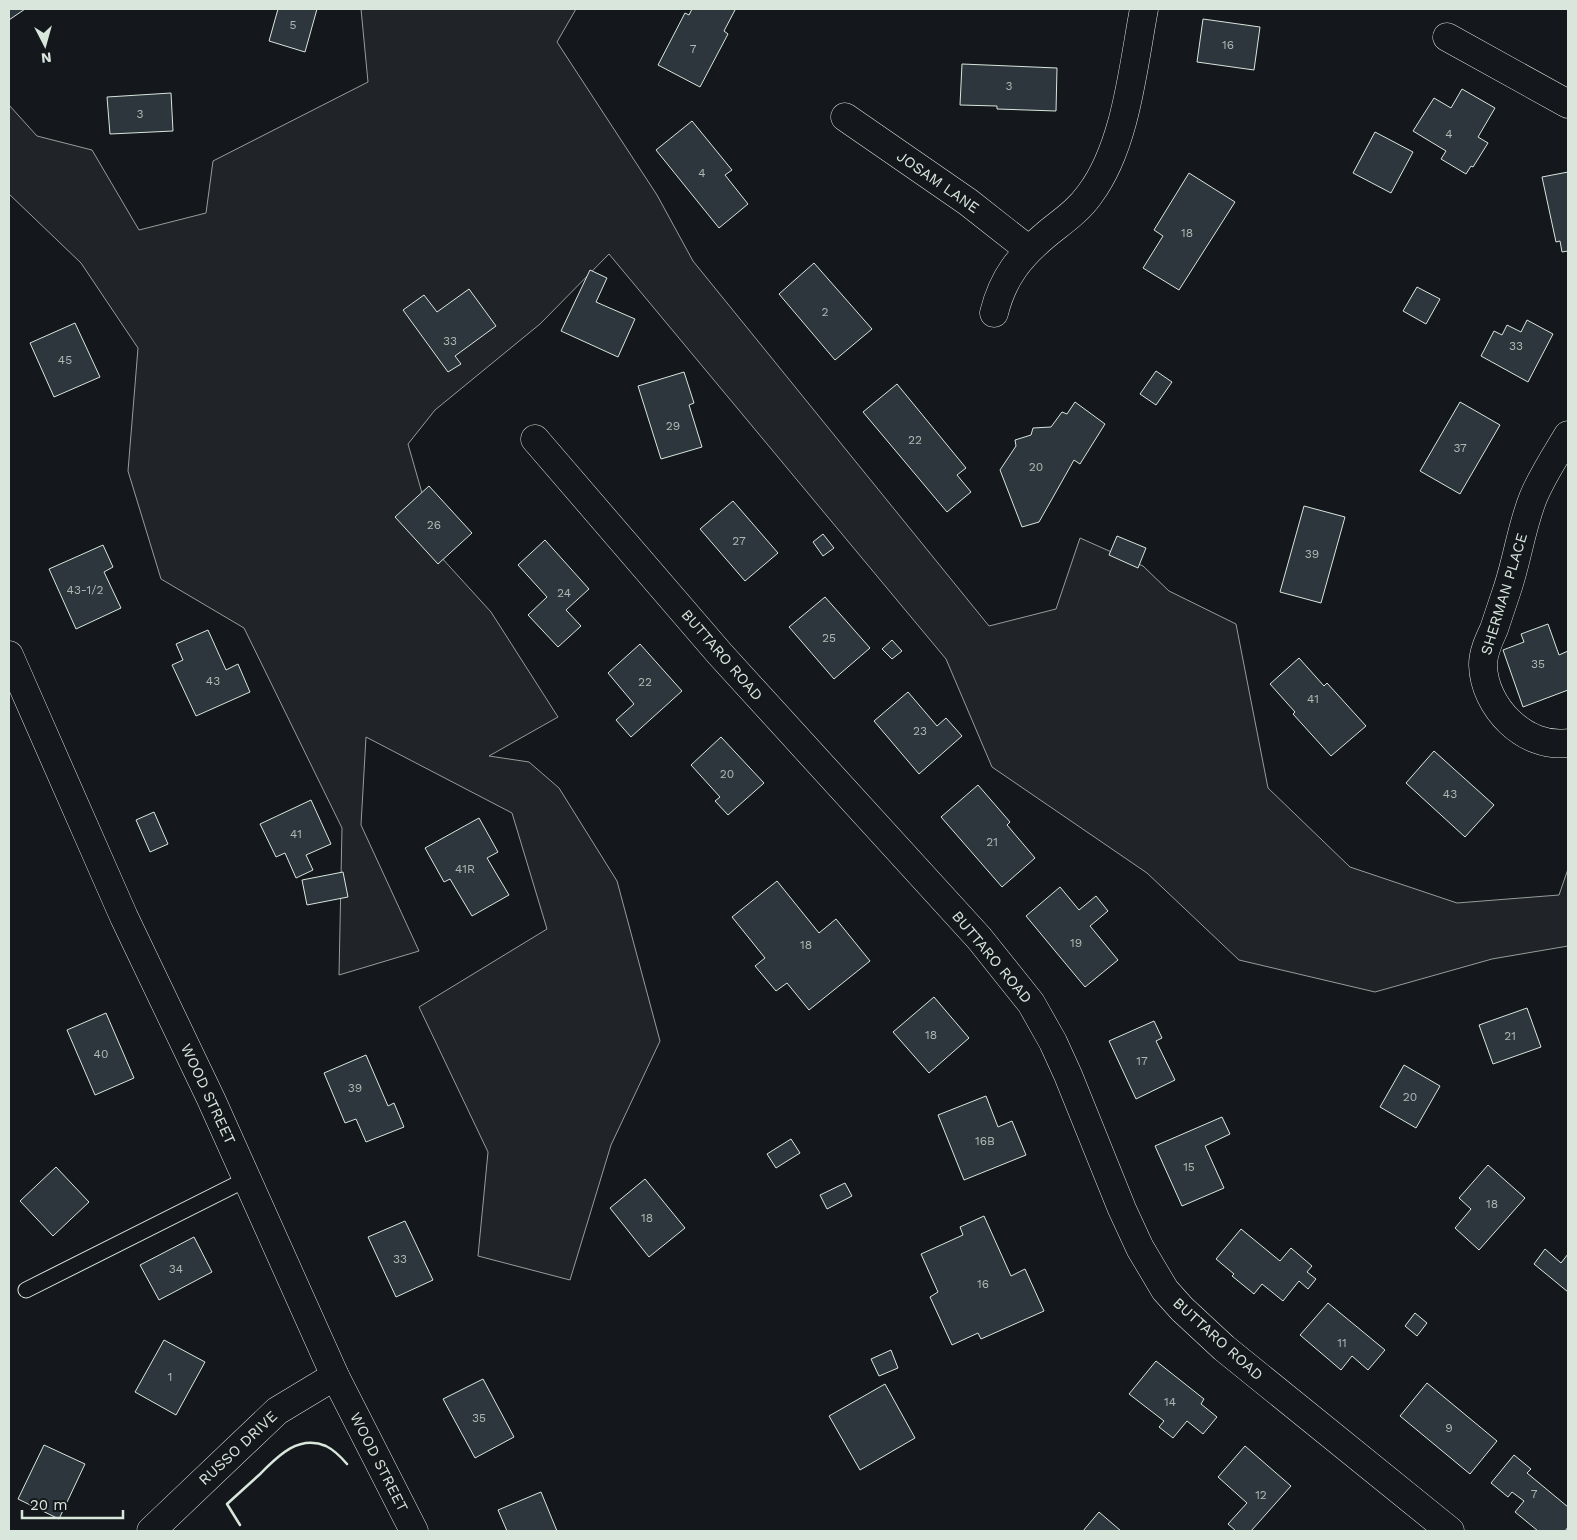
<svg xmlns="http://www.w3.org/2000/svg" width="1577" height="1540" font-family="'Work Sans',sans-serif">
  <rect width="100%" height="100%" fill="#14181c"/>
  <path fill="#202428" stroke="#939e99" d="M 361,9 L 576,9 L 557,42 L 657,195 L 693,261 L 989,626 L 1056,609 L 1080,538 L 1143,566 L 1169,591 L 1236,624 L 1268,788 L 1350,867 L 1457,903 L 1559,895 L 1568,869 L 1568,946 L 1492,959 L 1375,992 L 1239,960 L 1147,873 L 992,767 L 946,659 L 609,254 L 540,324 L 435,410 L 408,444 L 440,556 L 491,612 L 558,717 L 489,756 L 529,762 L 559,788 L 617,881 L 660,1041 L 611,1145 L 570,1280 L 478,1256 L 488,1152 L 419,1007 L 547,929 L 512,813 L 366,737 L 361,825 L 419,951 L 339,975 L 342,828 L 244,628 L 161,579 L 128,471 L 138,348 L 81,263 L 9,194 L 9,105 L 37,136 L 92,150 L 139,230 L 206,213 L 213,161 L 368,82 Z"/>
  <path fill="#2c363c" stroke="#d8e6dc" d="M 9,9 L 25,9 L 9,20 Z
    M 278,9 L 317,9 L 305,52 L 269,41 Z
    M 692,9 L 732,9 L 735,10 L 724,31 L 728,34 L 700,87 L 658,65 L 685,13 L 689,15 Z
    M 1203,19 L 1260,27 L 1254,70 L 1197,62 Z
    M 962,64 L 1057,68 L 1056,111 L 997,109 L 997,106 L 960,105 Z
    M 1462,89 L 1495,108 L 1478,137 L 1488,143 L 1473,167 L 1471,166 L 1466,174 L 1441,159 L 1446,151 L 1413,131 L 1434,98 L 1451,108 Z
    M 171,93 L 173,131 L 110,134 L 107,97 Z
    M 692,121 L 732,170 L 725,175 L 748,204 L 719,228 L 656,150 Z
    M 1375,132 L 1413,152 L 1391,193 L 1353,173 Z
    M 1568,172 L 1568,251 L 1562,252 L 1560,241 L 1556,242 L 1542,177 Z
    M 1189,173 L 1235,202 L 1179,290 L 1143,268 L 1163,236 L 1154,230 Z
    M 814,263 L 872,329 L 835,360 L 779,294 Z
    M 590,270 L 607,278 L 596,302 L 635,319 L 618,357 L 561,331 Z
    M 1417,287 L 1440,299 L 1426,324 L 1403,311 Z
    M 469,289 L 496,326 L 455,356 L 461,364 L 448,372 L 403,310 L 424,295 L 437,312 Z
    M 1527,320 L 1553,334 L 1528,382 L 1481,356 L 1494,331 L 1502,335 L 1507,325 L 1521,332 Z
    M 75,323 L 100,377 L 54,397 L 30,343 Z
    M 1156,371 L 1172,382 L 1156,405 L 1140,394 Z
    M 684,372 L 694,403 L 689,405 L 702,447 L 661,459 L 638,386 Z
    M 897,384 L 966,468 L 957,475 L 971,492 L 947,512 L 863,412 Z
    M 1075,402 L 1105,424 L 1080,464 L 1074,460 L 1039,522 L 1022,527 L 1000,470 L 1016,446 L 1015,440 L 1031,435 L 1033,428 L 1051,427 L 1062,412 L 1067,414 Z
    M 1460,402 L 1500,425 L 1460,494 L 1420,471 Z
    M 429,486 L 472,533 L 438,564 L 395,517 Z
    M 733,501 L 778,553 L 745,581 L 700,529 Z
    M 1304,506 L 1345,517 L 1321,603 L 1280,592 Z
    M 823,534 L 834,548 L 823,556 L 813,542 Z
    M 1117,536 L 1146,548 L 1138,568 L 1109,555 Z
    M 545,540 L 589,589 L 566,610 L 581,626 L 558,647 L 528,615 L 547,597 L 518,565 Z
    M 103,545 L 113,567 L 104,572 L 121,608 L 76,629 L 49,569 Z
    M 825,597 L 870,648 L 834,679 L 789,627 Z
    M 1548,624 L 1559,655 L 1568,651 L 1568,690 L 1523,707 L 1503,650 L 1524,642 L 1521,634 Z
    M 208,630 L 226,670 L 238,664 L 250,692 L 196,716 L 172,665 L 183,660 L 176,644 Z
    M 892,640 L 902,651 L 892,659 L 882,649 Z
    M 640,644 L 682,691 L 631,737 L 616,720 L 634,704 L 608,673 Z
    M 1299,658 L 1324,686 L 1327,683 L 1366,726 L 1331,756 L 1293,714 L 1295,712 L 1270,684 Z
    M 908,692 L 937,726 L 946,718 L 962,736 L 919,774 L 874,721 Z
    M 721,737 L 764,783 L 728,815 L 715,801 L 720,797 L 691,765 Z
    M 1434,751 L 1494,805 L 1465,837 L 1406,783 Z
    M 978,785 L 1010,822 L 1007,825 L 1035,858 L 1002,887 L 941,817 Z
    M 311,800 L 331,844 L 306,855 L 313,870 L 296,878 L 285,853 L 276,857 L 260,824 Z
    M 154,812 L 168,844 L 150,852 L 136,820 Z
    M 479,818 L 498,852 L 487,858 L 509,895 L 472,916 L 450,879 L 444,882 L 425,848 Z
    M 343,872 L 348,897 L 307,905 L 302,880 Z
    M 777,881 L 819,933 L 836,919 L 870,961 L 809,1010 L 787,983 L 776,991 L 755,966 L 765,958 L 732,917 Z
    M 1060,887 L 1079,910 L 1096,896 L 1108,911 L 1090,926 L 1118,960 L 1085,987 L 1026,916 Z
    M 934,997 L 969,1038 L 929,1073 L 893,1032 Z
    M 1527,1008 L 1541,1047 L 1493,1064 L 1479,1025 Z
    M 106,1013 L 134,1078 L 95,1095 L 67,1030 Z
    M 1154,1021 L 1162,1038 L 1156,1041 L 1175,1080 L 1136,1099 L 1109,1041 Z
    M 366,1055 L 388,1106 L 394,1103 L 404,1127 L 366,1142 L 356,1119 L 345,1123 L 324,1073 Z
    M 1404,1065 L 1440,1086 L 1416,1128 L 1380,1107 Z
    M 986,1096 L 998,1127 L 1012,1121 L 1026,1155 L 964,1180 L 938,1115 Z
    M 1222,1117 L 1230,1134 L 1205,1146 L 1224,1188 L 1182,1206 L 1155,1146 Z
    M 791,1139 L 800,1153 L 776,1168 L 767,1154 Z
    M 1488,1165 L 1525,1198 L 1479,1250 L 1455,1228 L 1471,1209 L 1459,1198 Z
    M 56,1167 L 89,1202 L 53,1236 L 20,1201 Z
    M 645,1179 L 685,1228 L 649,1257 L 610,1208 Z
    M 845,1183 L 852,1196 L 827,1209 L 820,1195 Z
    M 984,1216 L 1011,1276 L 1025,1269 L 1044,1311 L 981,1339 L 978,1333 L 952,1345 L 930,1297 L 938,1292 L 921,1254 L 963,1235 L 960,1227 Z
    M 405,1221 L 433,1280 L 396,1297 L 368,1237 Z
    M 1241,1229 L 1280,1261 L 1291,1248 L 1312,1266 L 1307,1272 L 1316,1279 L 1308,1289 L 1299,1281 L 1283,1301 L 1262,1284 L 1254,1294 L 1232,1276 L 1234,1274 L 1216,1259 Z
    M 194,1237 L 212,1272 L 159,1300 L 140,1265 Z
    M 1545,1249 L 1561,1263 L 1568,1254 L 1568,1292 L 1534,1264 Z
    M 1328,1303 L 1385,1350 L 1368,1370 L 1352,1356 L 1341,1370 L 1300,1335 Z
    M 1415,1313 L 1427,1323 L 1417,1336 L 1405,1326 Z
    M 164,1340 L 205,1362 L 176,1415 L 135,1392 Z
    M 891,1350 L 898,1368 L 879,1376 L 871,1359 Z
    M 1156,1361 L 1204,1399 L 1201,1404 L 1217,1417 L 1203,1434 L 1187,1421 L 1173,1438 L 1159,1427 L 1164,1421 L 1129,1394 Z
    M 483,1379 L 514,1437 L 475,1458 L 443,1399 Z
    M 1427,1383 L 1497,1441 L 1470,1474 L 1400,1416 Z
    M 885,1384 L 915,1438 L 860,1470 L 829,1416 Z
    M 44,1445 L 85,1464 L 59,1519 L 18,1499 Z
    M 1245,1446 L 1291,1486 L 1251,1531 L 1236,1531 L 1228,1524 L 1247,1503 L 1218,1477 Z
    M 1514,1455 L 1531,1469 L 1527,1473 L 1568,1507 L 1568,1527 L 1565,1531 L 1538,1531 L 1515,1512 L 1524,1501 L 1512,1492 L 1508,1497 L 1491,1483 Z
    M 541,1492 L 557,1531 L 507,1531 L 498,1510 Z
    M 1099,1512 L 1121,1531 L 1083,1531 Z"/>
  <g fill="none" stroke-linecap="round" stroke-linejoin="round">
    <g stroke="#d8e6dc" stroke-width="17">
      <path id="lane" d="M 26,1290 L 247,1179"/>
    </g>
    <g stroke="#d8e6dc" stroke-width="29">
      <path id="street" d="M 1447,37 L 1568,104
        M 845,117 L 968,202 L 1029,250
        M 994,313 C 1003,277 1020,256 1048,233 C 1063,221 1079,210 1090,194 C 1126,146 1133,67 1144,9
        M 1568,435 C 1556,455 1542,476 1533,498 C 1521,528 1517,562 1506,593 C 1502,605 1498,617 1494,629 C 1489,640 1483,652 1483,665 C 1484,707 1525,749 1568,743
        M 535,439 L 720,654 L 979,938 L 1031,1003 L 1053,1042 L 1068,1075 L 1122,1209 L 1140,1248 L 1165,1290 L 1182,1309 L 1224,1348 L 1450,1531
        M 151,1531 L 277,1411 L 335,1376"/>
    </g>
    <g stroke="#d8e6dc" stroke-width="29">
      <path id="secondary" d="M 9,655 L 124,917 L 211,1099 L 335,1376 L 414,1531"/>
    </g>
    <use href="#lane" stroke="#14181c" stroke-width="15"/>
    <use href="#street" stroke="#14181c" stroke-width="28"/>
    <use href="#secondary" stroke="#14181c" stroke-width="28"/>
    <path stroke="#d8e6dc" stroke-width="2.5" d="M 240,1525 L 227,1504 C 238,1494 248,1485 259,1475 C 277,1457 298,1434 326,1446 C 334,1450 341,1457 347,1464"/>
  </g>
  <g text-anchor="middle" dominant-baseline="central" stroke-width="4" stroke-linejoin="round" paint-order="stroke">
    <g font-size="12" fill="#adbab4">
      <text x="293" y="25">5</text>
      <text x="1228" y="45">16</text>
      <text x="693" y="49">7</text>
      <text x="1009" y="86">3</text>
      <text x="140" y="114">3</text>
      <text x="1449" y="134">4</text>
      <text x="702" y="173">4</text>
      <text x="1187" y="233">18</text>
      <text x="825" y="312">2</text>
      <text x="450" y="341">33</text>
      <text x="1516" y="346">33</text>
      <text x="65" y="360">45</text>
      <text x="673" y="426">29</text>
      <text x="915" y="440">22</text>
      <text x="1460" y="448">37</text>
      <text x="1036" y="467">20</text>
      <text x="434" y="525">26</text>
      <text x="739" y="541">27</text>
      <text x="1312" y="554">39</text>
      <text x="85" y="590">43-1/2</text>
      <text x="564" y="593">24</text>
      <text x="829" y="638">25</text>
      <text x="1538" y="664">35</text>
      <text x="213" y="681">43</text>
      <text x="645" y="682">22</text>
      <text x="1313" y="699">41</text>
      <text x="920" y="731">23</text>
      <text x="727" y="774">20</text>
      <text x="1450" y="794">43</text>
      <text x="296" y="834">41</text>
      <text x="992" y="842">21</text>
      <text x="465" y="869">41R</text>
      <text x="1076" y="943">19</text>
      <text x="806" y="945">18</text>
      <text x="931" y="1035">18</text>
      <text x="1510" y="1036">21</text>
      <text x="101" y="1054">40</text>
      <text x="1142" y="1061">17</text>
      <text x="355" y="1088">39</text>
      <text x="1410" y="1097">20</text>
      <text x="985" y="1141">16B</text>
      <text x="1189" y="1167">15</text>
      <text x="1492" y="1204">18</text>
      <text x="647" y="1218">18</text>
      <text x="400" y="1259">33</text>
      <text x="176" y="1269">34</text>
      <text x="983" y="1284">16</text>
      <text x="1342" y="1343">11</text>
      <text x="170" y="1377">1</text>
      <text x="1170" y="1402">14</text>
      <text x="479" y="1418">35</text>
      <text x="1449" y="1428">9</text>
      <text x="1534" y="1494">7</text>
      <text x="1261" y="1495">12</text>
    </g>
    <g font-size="15" fill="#d8e6dc" stroke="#14181c">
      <text transform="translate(938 182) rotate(35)">JOSAM LANE</text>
      <text transform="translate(1504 594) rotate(-73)">SHERMAN PLACE</text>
      <text transform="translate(722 655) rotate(49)">BUTTARO ROAD</text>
      <text transform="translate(992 957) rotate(50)">BUTTARO ROAD</text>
      <text transform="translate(208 1094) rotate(65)">WOOD STREET</text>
      <text transform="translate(1218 1339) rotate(42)">BUTTARO ROAD</text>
      <text transform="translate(238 1448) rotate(-43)">RUSSO DRIVE</text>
      <text transform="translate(379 1462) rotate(63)">WOOD STREET</text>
    </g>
  </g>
  <rect width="1577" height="1540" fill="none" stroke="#d8e6dc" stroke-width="20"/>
  <g transform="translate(45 45) rotate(174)" stroke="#14181c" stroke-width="4" paint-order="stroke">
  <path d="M0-4L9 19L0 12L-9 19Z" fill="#d8e6dc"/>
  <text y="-8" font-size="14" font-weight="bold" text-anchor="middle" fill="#d8e6dc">N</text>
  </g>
  <path d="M22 1510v8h101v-8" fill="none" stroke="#d8e6dc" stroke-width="2.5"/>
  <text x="30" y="1510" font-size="15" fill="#d8e6dc" stroke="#14181c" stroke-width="4" paint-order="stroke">20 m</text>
</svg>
